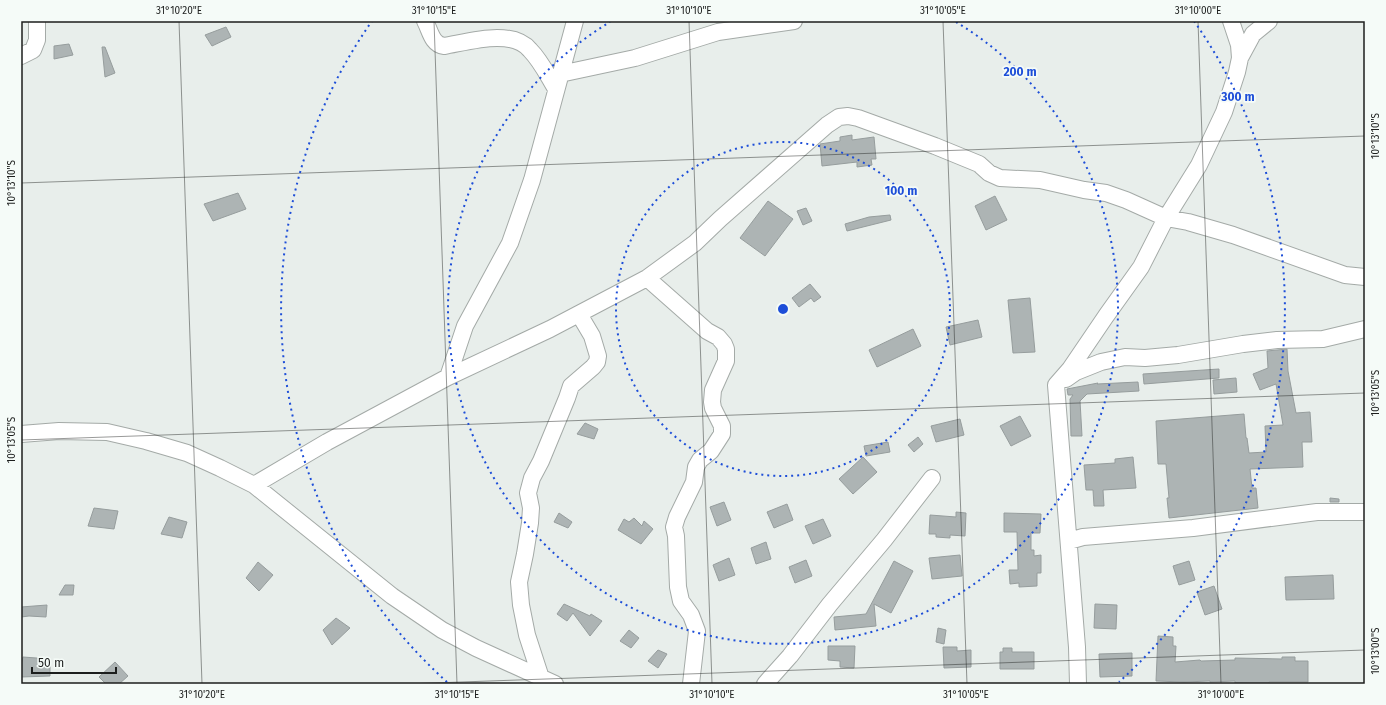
<svg xmlns="http://www.w3.org/2000/svg" width="1386" height="705" font-family="'Fira Sans',sans-serif">
  <rect width="100%" height="100%" fill="#e8eeeb"/>
  <path fill="#adb4b4" stroke="#969d9d" d="M 226,27 L 231,37 L 212,46 L 205,35 Z
    M 69,44 L 73,55 L 54,59 L 54,46 Z
    M 102,47 L 105,47 L 115,73 L 105,77 Z
    M 852,135 L 852,140 L 874,137 L 876,159 L 871,159 L 872,165 L 857,167 L 857,162 L 822,166 L 820,144 L 840,141 L 840,137 Z
    M 238,193 L 246,209 L 213,221 L 204,204 Z
    M 995,196 L 1007,220 L 986,230 L 975,206 Z
    M 768,201 L 793,219 L 765,256 L 740,238 Z
    M 806,208 L 812,221 L 803,225 L 797,211 Z
    M 890,215 L 891,220 L 847,231 L 845,224 L 869,217 Z
    M 810,284 L 821,297 L 814,302 L 811,298 L 799,307 L 792,298 Z
    M 1030,298 L 1035,352 L 1013,353 L 1008,300 Z
    M 978,320 L 982,337 L 950,345 L 946,327 Z
    M 913,329 L 921,346 L 877,367 L 869,350 Z
    M 1287,349 L 1288,371 L 1296,413 L 1310,412 L 1312,442 L 1302,442 L 1303,467 L 1250,469 L 1252,488 L 1256,488 L 1258,508 L 1169,518 L 1167,498 L 1169,498 L 1166,464 L 1158,464 L 1156,421 L 1244,414 L 1246,438 L 1247,438 L 1249,453 L 1266,452 L 1265,426 L 1283,425 L 1276,384 L 1260,390 L 1253,374 L 1268,368 L 1267,351 Z
    M 1219,369 L 1219,378 L 1144,384 L 1143,374 Z
    M 1236,378 L 1237,392 L 1214,394 L 1213,380 Z
    M 1138,382 L 1139,391 L 1087,394 L 1080,401 L 1082,436 L 1071,436 L 1070,399 L 1073,395 L 1068,395 L 1067,389 L 1098,383 L 1097,384 Z
    M 1020,416 L 1031,436 L 1011,446 L 1000,426 Z
    M 960,419 L 964,435 L 936,442 L 931,426 Z
    M 585,423 L 598,429 L 594,439 L 577,434 Z
    M 918,437 L 923,444 L 914,452 L 908,445 Z
    M 888,442 L 890,452 L 866,456 L 864,446 Z
    M 863,457 L 877,472 L 853,494 L 839,479 Z
    M 1133,457 L 1136,488 L 1103,490 L 1104,506 L 1094,506 L 1093,490 L 1086,490 L 1084,465 L 1115,463 L 1115,459 Z
    M 1330,498 L 1339,499 L 1339,502 L 1330,502 Z
    M 724,502 L 731,520 L 717,526 L 710,507 Z
    M 787,504 L 793,520 L 774,528 L 767,512 Z
    M 94,508 L 118,511 L 114,529 L 88,526 Z
    M 956,512 L 966,513 L 965,536 L 950,535 L 950,538 L 936,537 L 936,534 L 929,534 L 930,515 L 956,517 Z
    M 559,513 L 572,522 L 568,528 L 554,522 Z
    M 1004,513 L 1041,514 L 1040,533 L 1031,533 L 1031,550 L 1034,550 L 1034,556 L 1041,555 L 1041,573 L 1037,573 L 1037,586 L 1019,587 L 1019,583 L 1010,584 L 1009,570 L 1018,570 L 1017,532 L 1004,532 Z
    M 169,517 L 187,522 L 182,538 L 161,534 Z
    M 634,518 L 642,526 L 644,521 L 653,529 L 641,544 L 618,530 L 624,519 L 629,522 Z
    M 823,519 L 831,536 L 813,544 L 805,526 Z
    M 766,542 L 771,559 L 756,564 L 751,548 Z
    M 960,555 L 962,576 L 932,579 L 929,558 Z
    M 729,558 L 735,575 L 719,581 L 713,565 Z
    M 806,560 L 812,576 L 795,583 L 789,567 Z
    M 894,561 L 913,571 L 891,613 L 874,604 L 876,626 L 835,630 L 834,617 L 866,614 Z
    M 1189,561 L 1195,580 L 1179,585 L 1173,566 Z
    M 258,562 L 273,575 L 259,591 L 246,578 Z
    M 1333,575 L 1334,599 L 1286,600 L 1285,577 Z
    M 65,585 L 74,585 L 73,595 L 59,595 Z
    M 1214,586 L 1222,609 L 1205,615 L 1197,592 Z
    M 564,604 L 590,616 L 591,614 L 602,621 L 590,636 L 573,613 L 567,621 L 557,614 Z
    M 1095,604 L 1117,605 L 1116,629 L 1094,628 Z
    M 47,605 L 46,617 L 29,616 L 21,617 L 21,607 Z
    M 336,618 L 350,628 L 332,645 L 323,630 Z
    M 938,628 L 946,630 L 944,644 L 936,642 Z
    M 629,630 L 639,638 L 631,648 L 620,641 Z
    M 1158,636 L 1173,637 L 1173,646 L 1176,646 L 1175,662 L 1200,660 L 1201,661 L 1235,660 L 1235,658 L 1282,659 L 1282,657 L 1295,657 L 1295,661 L 1308,661 L 1308,682 L 1269,682 L 1269,684 L 1235,683 L 1235,681 L 1210,682 L 1210,681 L 1184,682 L 1156,681 Z
    M 828,646 L 855,646 L 854,668 L 840,667 L 840,661 L 828,660 Z
    M 943,647 L 957,647 L 957,651 L 971,650 L 971,667 L 944,668 Z
    M 1003,648 L 1012,648 L 1012,652 L 1034,652 L 1034,669 L 1000,669 L 1000,652 L 1003,652 Z
    M 658,650 L 667,654 L 658,668 L 648,661 Z
    M 1132,653 L 1132,676 L 1100,677 L 1099,654 Z
    M 23,657 L 50,659 L 50,676 L 21,677 L 21,664 Z
    M 115,662 L 128,676 L 119,684 L 106,684 L 99,677 Z"/>
  <g fill="none" stroke-linecap="round" stroke-linejoin="round">
    <g stroke="#a4aaa7" stroke-width="18">
      <path id="minor" d="M 425,21 C 430,30 432,45 444,46 C 468,42 512,28 530,50 C 541,61 548,76 556,89
        M 21,56 L 33,50 L 37,40 L 37,21
        M 1240,58 L 1253,34 L 1269,21
        M 560,74 L 635,58 L 718,32 L 794,21
        M 647,278 L 707,331 L 718,337 L 724,344 L 726,349 L 726,361 L 713,390 L 712,402 L 713,408 L 722,426 L 722,434 L 711,451 L 700,460 L 696,467 L 694,482 L 677,517 L 674,527 L 676,536 L 678,587 L 681,601 L 691,615 L 697,631 L 691,684
        M 448,377 L 465,326 L 510,243 L 532,180 L 575,21
        M 1066,379 L 1076,372 L 1101,362 L 1125,357 L 1145,358 L 1178,355 L 1243,344 L 1277,340 L 1323,339 L 1365,329
        M 21,434 L 59,431 L 107,432 L 146,441 L 187,453 L 220,468 L 254,485 L 392,596 L 442,630 L 476,648 L 555,684
        M 254,485 L 327,442 L 448,377 L 550,329 L 647,278 L 695,243 L 720,219 L 827,125 L 839,117 L 848,116 L 858,118 L 935,146 L 979,164 L 989,173 L 1000,178 L 1040,180 L 1084,190 L 1106,193 L 1126,200 L 1166,218 L 1188,222 L 1233,235 L 1345,275 L 1365,277
        M 1069,541 L 1083,537 L 1193,528 L 1317,512 L 1365,512
        M 541,678 L 527,635 L 521,605 L 519,582 L 525,554 L 530,523 L 531,508 L 528,493 L 532,478 L 541,461 L 567,398 L 571,386 L 593,367 L 597,362 L 598,356 L 592,336 L 579,314
        M 765,684 L 790,656 L 830,604 L 884,540 L 932,478
        M 1078,684 L 1077,647 L 1056,385 L 1070,369 L 1106,316 L 1141,267 L 1166,218 L 1199,165 L 1224,112 L 1237,72 L 1240,58 L 1239,45 L 1231,21"/>
    </g>
    <use href="#minor" stroke="#fff" stroke-width="16"/>
  </g>
  <path fill="none" stroke="#1c1e1d" stroke-width="1" stroke-opacity="0.45" d="M 179,21 L 202,684M 434,21 L 457,684M 689,21 L 712,684M 943,21 L 967,684M 1198,21 L 1221,684M 21,183 L 1365,136M 21,440 L 1365,393M 405,684 L 1365,650"/>
  <g fill="none" stroke="#1d4ed8" stroke-width="2" stroke-dasharray="2 4">
    <circle cx="783" cy="309" r="167"/>
    <path d="M956 22A335 335 0 1 1 610 22"/>
    <path d="M447 682A502 502 0 0 1 372 21M1194 21A502 502 0 0 1 1119 682"/>
  </g>
  <circle cx="783" cy="309" r="6" fill="#1d4ed8" stroke="#f5fbf8" stroke-width="2"/>
  <g font-size="12" text-anchor="middle" font-weight="bold" fill="#1d4ed8" stroke="#f5fbf8" stroke-width="3.5" stroke-linejoin="round" paint-order="stroke">
    <text x="1020" y="76">200 m</text>
    <text x="1238" y="101">300 m</text>
    <text x="901" y="195">100 m</text>
  </g>
  <rect width="1386" height="705" fill="none" stroke="#f5fbf8" stroke-width="44"/>
  <path d="M32 667v6h84v-6" fill="none" stroke="#1c1e1d" stroke-width="2"/>
  <text x="38" y="667" font-size="12" fill="#1c1e1d" stroke="#f5fbf8" stroke-width="3" paint-order="stroke">50 m</text>
  <rect x="22" y="22" width="1342" height="661" fill="none" stroke="#1c1e1d" stroke-width="1.5"/>
  <g font-size="10" text-anchor="middle" fill="#1c1e1d">
    <text x="179" y="14">31°10'20"E</text>
    <text x="434" y="14">31°10'15"E</text>
    <text x="689" y="14">31°10'10"E</text>
    <text x="943" y="14">31°10'05"E</text>
    <text x="1198" y="14">31°10'00"E</text>
    <text transform="translate(1375 136) rotate(-90)" y="4">10°13'10"S</text>
    <text transform="translate(11 183) rotate(-90)" y="4">10°13'10"S</text>
    <text transform="translate(1375 393) rotate(-90)" y="4">10°13'05"S</text>
    <text transform="translate(11 440) rotate(-90)" y="4">10°13'05"S</text>
    <text transform="translate(1375 651) rotate(-90)" y="4">10°13'00"S</text>
    <text x="202" y="698">31°10'20"E</text>
    <text x="457" y="698">31°10'15"E</text>
    <text x="712" y="698">31°10'10"E</text>
    <text x="966" y="698">31°10'05"E</text>
    <text x="1221" y="698">31°10'00"E</text>
  </g>
</svg>
